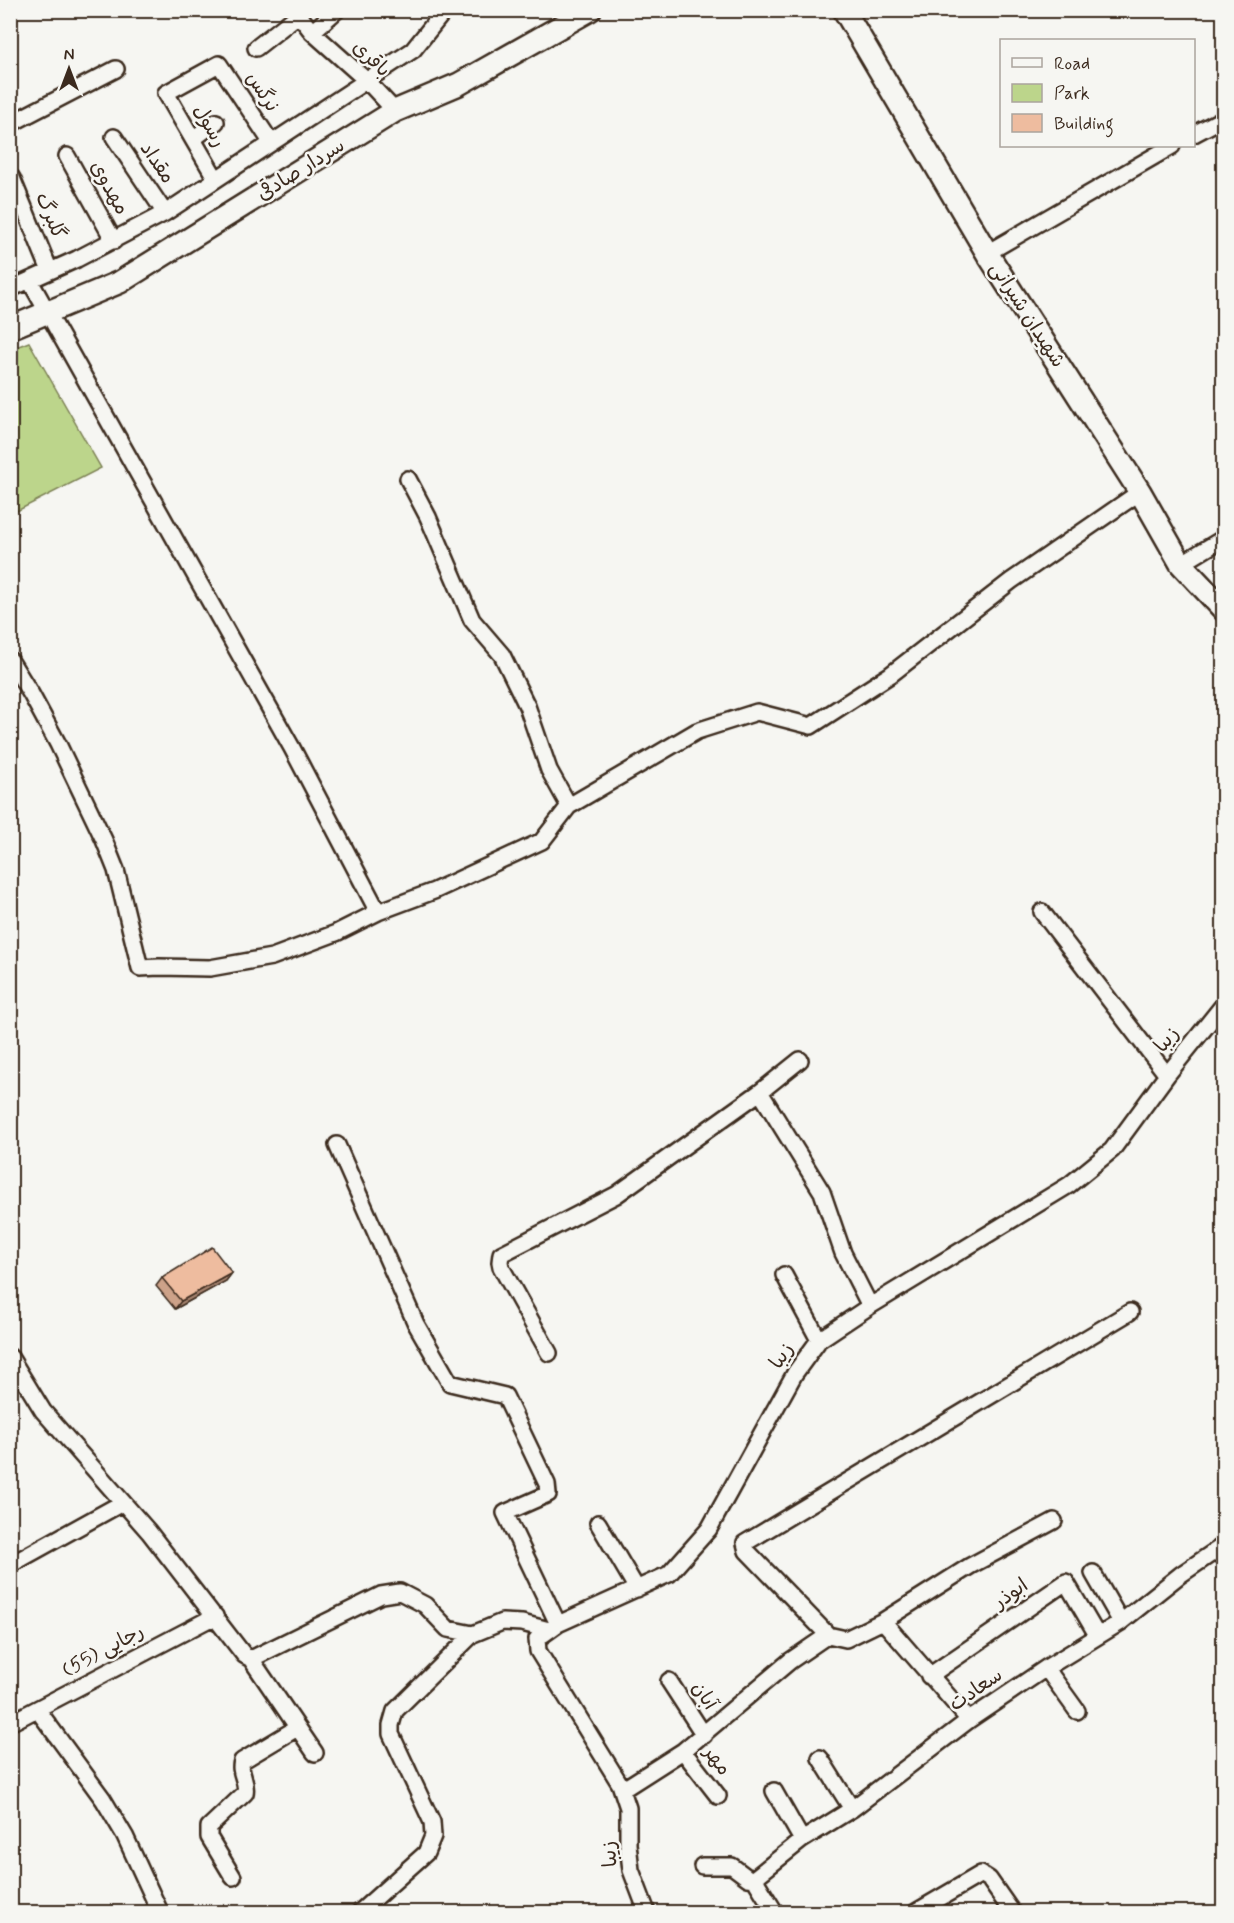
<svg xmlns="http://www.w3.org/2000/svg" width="1234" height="1923" font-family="Mynerve,'Playpen Sans Arabic',sans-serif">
  <rect width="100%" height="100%" fill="#f6f6f2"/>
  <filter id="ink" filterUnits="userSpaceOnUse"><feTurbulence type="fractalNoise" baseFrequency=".0167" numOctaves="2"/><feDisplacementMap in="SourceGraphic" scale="12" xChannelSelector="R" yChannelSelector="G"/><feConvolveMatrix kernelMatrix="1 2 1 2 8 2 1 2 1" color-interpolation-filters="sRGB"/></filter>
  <g filter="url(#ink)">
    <path fill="#bcd58b" stroke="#7c8054" stroke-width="1.5" d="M 29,342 L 101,468 L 11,514 L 11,349 Z"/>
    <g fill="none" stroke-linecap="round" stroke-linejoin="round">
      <g stroke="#3b2a1e" stroke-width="20">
        <path id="street" d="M 295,10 L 312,32 L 367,81 L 395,111
          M 312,32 L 337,10
          M 256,48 L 298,15
          M 10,124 L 116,69
          M 1194,134 L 1224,118
          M 114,137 L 165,213
          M 193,139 L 216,122
          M 67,156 L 114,241
          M 12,178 L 50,271
          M 216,179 L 166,93 L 219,64 L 271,142
          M 987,253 L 1172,146
          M 30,281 L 292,748 L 378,912 L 434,891 L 542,841 L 569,806
          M 10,289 L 77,259 L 165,213 L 413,50 L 445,10
          M 408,479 L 428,517 L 472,620 L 502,655 L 527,706 L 549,770 L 569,806 L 697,731 L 757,712 L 811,726 L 890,675 L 1011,581 L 1140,492
          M 1181,564 L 1224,538
          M 10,660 L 31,694 L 58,744 L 104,840 L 116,870 L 140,968 L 159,967 L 210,968 L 272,957 L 336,933 L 378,912
          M 1042,912 L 1167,1075
          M 800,1060 L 760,1092 L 822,1192 L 843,1253 L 870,1306
          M 337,1145 L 416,1324 L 450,1383 L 505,1396 L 547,1484 L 548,1494 L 505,1513 L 558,1624
          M 784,1275 L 819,1340
          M 549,1353 L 501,1267 L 500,1262 L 501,1254 L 616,1195 L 760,1092
          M 10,1357 L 43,1411 L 149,1532 L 244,1655 L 251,1659 L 381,1595 L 400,1592 L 425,1605 L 448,1629 L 473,1634 L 502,1622 L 522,1623 L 549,1630
          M 1054,1521 L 970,1566 L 883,1621 L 846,1639 L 828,1635 L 747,1551 L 745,1543 L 1130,1312
          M 598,1523 L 637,1589
          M 10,1565 L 122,1503
          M 1093,1573 L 1121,1622
          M 883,1621 L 969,1720
          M 251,1659 L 315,1753
          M 1046,1668 L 1077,1711
          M 929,1676 L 1066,1582 L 1097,1635
          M 669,1681 L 704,1735
          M 37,1709 L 103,1799 L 125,1836 L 160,1912
          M 10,1723 L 215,1616
          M 683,1751 L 718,1796
          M 820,1758 L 852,1809
          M 622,1790 L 683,1751 L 790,1661 L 828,1635
          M 774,1791 L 802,1840
          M 702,1866 L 732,1866 L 748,1878 L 756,1879
          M 233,1877 L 209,1837 L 209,1827 L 245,1793 C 248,1782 238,1772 242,1761 L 297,1728
          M 360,1912 L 426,1853 L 433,1836 L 432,1822 L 391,1734 L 391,1725 L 395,1711 L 473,1634
          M 647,1912 L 631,1870 L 628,1844 L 628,1808 L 620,1784 L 538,1651 L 537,1639 L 558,1624 L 669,1574 L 709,1529 L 795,1373 L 819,1340 L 870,1306 L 1069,1185 L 1112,1150 L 1167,1075 L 1224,1004
          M 775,1912 L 757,1883 L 757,1876 L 802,1840 L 852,1809 L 969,1720 L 1046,1668 L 1121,1622 L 1180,1575 L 1224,1545
          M 916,1912 L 981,1874 L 989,1879 L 1012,1912"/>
      </g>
      <g stroke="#3b2a1e" stroke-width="26">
        <path id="secondary" d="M 844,10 L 987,253 L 1140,492 L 1181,564 L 1224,610
          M 10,328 L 120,282 L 395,111 L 459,84 L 590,10"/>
      </g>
      <use href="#street" stroke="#f6f6f2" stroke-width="15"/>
      <use href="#secondary" stroke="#f6f6f2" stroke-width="21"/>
    </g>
    <path fill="#cda289" stroke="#3b2a1e" stroke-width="1.5" d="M 232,1273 L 226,1281 L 175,1309 L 156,1286 L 162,1278 Z"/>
    <path fill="#a7846f" stroke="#3b2a1e" stroke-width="1.5" d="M 232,1273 L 226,1281 L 175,1309 L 181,1301 Z"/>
    <path fill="#eebc9f" stroke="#3b2a1e" stroke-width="1.5" d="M 212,1247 L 232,1273 L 181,1301 L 162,1278 Z"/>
  </g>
  <g text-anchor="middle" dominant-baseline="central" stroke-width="5" stroke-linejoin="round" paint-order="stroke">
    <g font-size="20" fill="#3b2a1e" stroke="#f6f6f2">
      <text transform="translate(371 59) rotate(43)">باقری</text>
      <text transform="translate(262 92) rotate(57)">نرگس</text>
      <text transform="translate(209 126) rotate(60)">رسول</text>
      <text transform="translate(157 163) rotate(56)">مقداد</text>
      <text transform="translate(301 170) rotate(-32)">سردار صادقی</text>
      <text transform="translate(109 188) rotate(61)">مهدوی</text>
      <text transform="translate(50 216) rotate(67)">گلبرگ</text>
      <text transform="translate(1027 315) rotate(57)">شهیدان شیرانی</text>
      <text transform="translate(1167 1040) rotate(-51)">زیبا</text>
      <text transform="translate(782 1356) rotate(-56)">زیبا</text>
      <text transform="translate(1011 1594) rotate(-35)">ابوذر</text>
      <text transform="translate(103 1651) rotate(-28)">رجایی (55)</text>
      <text transform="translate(976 1690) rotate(-35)">سعادت</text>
      <text transform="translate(704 1696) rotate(57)">آبان</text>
      <text transform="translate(717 1761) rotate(53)">مهر</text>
      <text transform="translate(610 1854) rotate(-96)">زیبا</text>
    </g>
  </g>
  <rect width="1234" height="1923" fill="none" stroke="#f6f6f2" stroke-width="36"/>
  <rect x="18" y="18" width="1198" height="1887" fill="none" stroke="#3b2a1e" stroke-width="2" filter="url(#ink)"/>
  <rect x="1000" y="39" width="195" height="108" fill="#f6f6f2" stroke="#aba49d" stroke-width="1.5"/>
  <rect x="1012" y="58" width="30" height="9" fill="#f6f6f2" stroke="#aba49d" stroke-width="1.5"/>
  <text x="1054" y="69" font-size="18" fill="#3b2a1e">Road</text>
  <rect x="1012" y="84" width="30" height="18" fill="#bcd58b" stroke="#aba49d" stroke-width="1.5"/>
  <text x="1054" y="99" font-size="18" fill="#3b2a1e">Park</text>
  <rect x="1012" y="114" width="30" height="18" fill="#eebc9f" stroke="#aba49d" stroke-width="1.5"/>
  <text x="1054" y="129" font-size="18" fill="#3b2a1e">Building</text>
  <g transform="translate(69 69)" stroke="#f6f6f2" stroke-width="4.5" paint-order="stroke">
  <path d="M0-4.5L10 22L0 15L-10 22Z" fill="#3b2a1e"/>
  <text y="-9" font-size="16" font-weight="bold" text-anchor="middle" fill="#3b2a1e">N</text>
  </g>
</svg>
